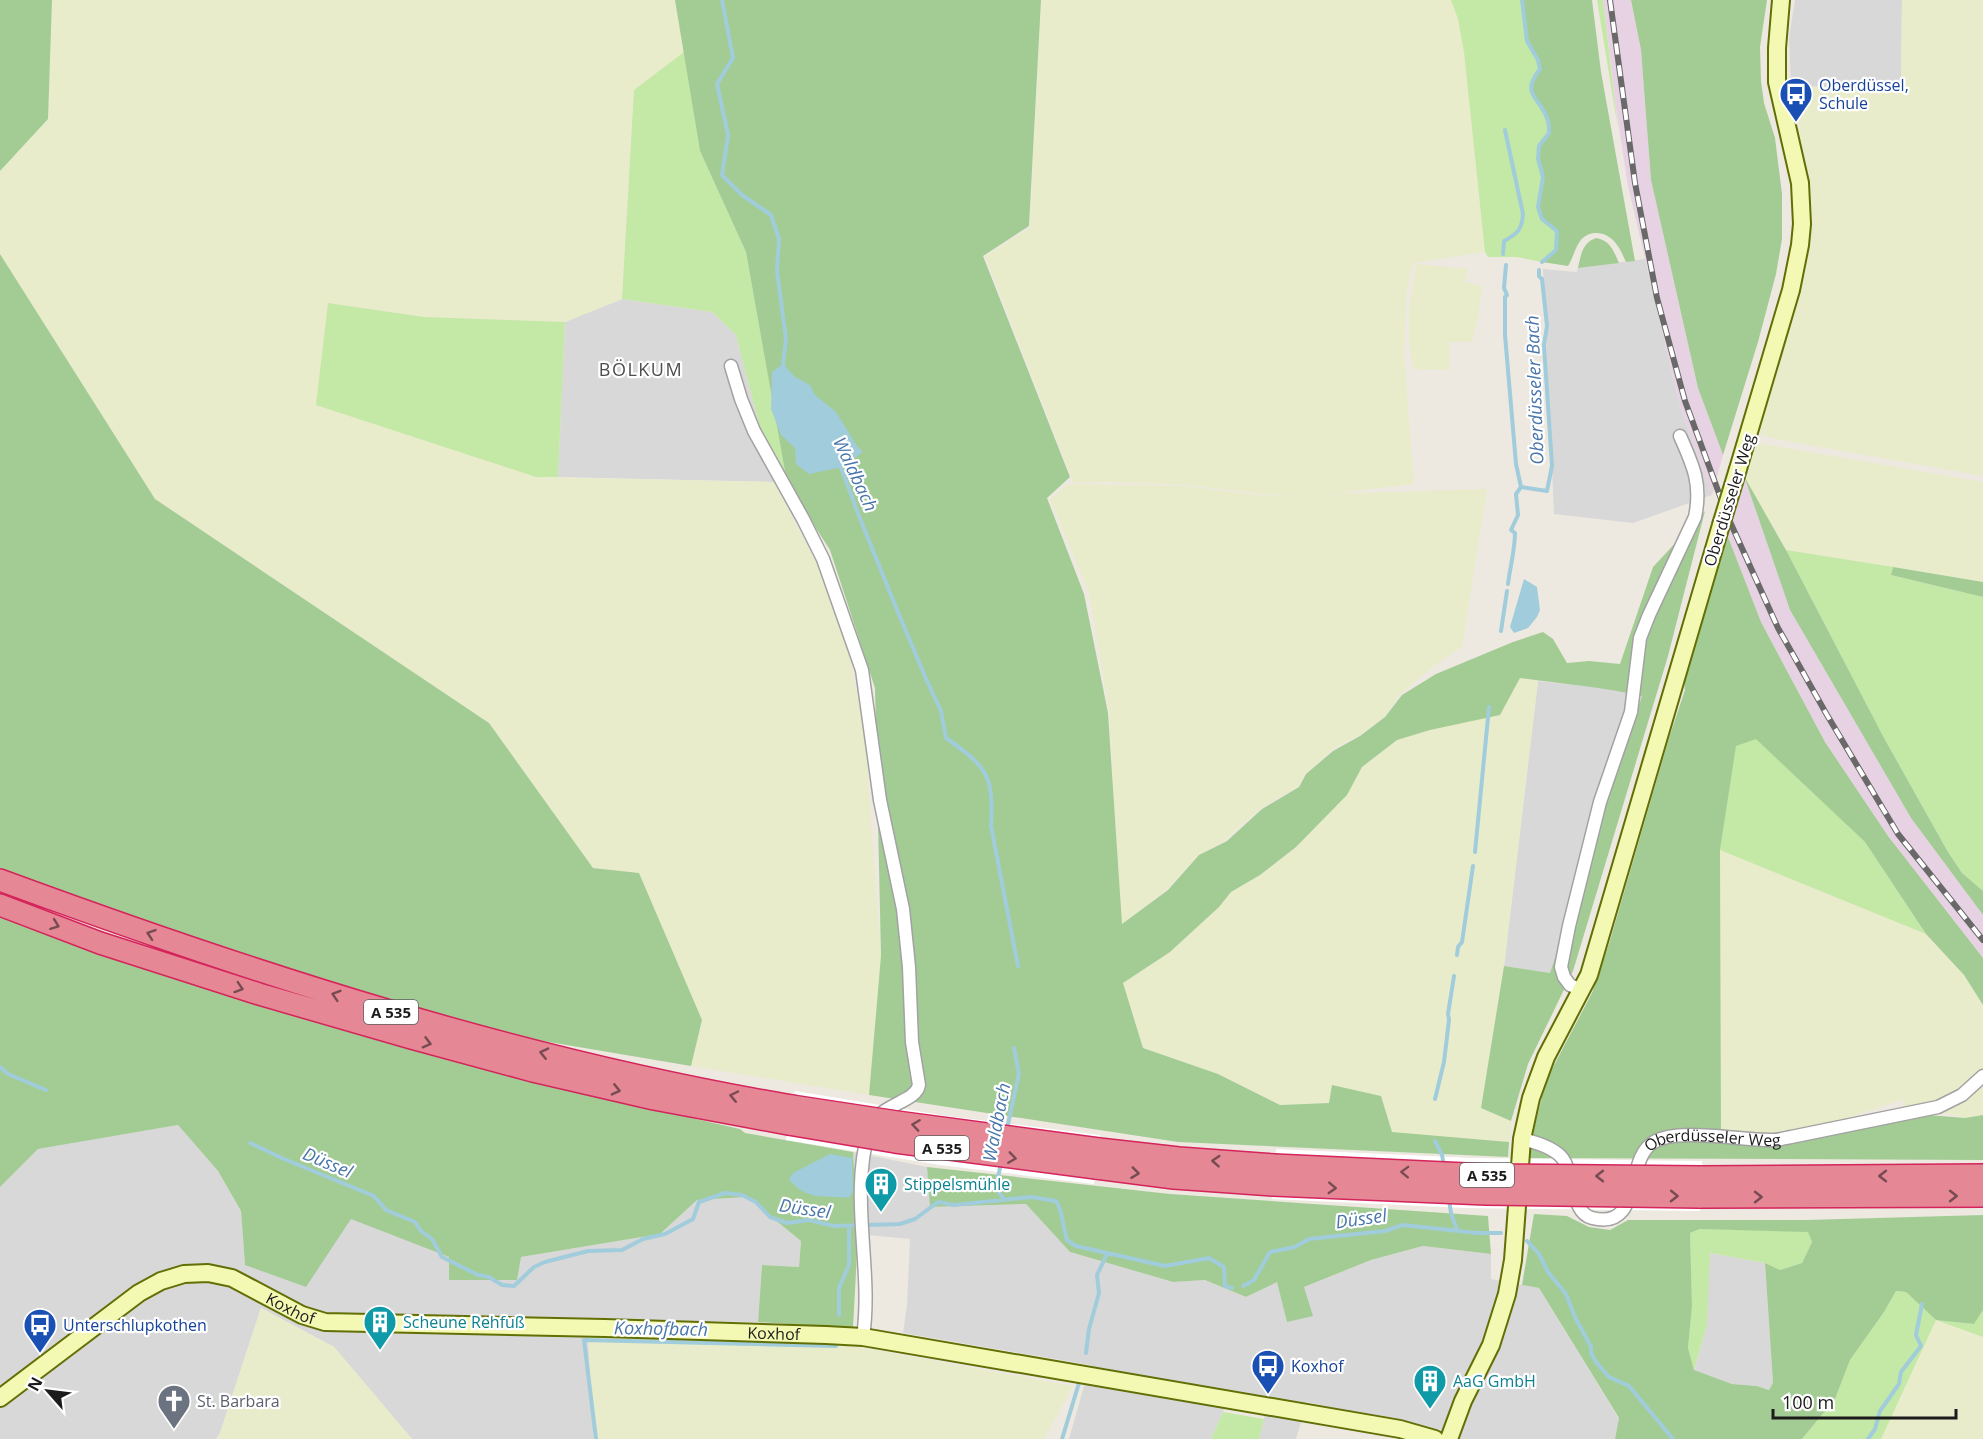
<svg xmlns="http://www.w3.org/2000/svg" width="1983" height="1439" font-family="'Open Sans',sans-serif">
  <rect width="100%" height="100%" fill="#ede9e0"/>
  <path fill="#d9d8d8" d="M 1795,0 L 1902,0 L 1901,89 L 1791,86 L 1789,38 Z
    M 1645,259 L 1680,406 L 1712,495 L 1633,523 L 1554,514 L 1543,269 L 1577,272 L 1578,268 Z
    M 622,299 L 712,312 L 736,335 L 774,482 L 558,477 L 565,322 Z
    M 1538,681 L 1612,689 L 1642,696 L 1550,973 L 1504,966 Z
    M 178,1125 L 218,1171 L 241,1211 L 245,1265 L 351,1218 L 449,1257 L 449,1280 L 521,1257 L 660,1234 L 697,1200 L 747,1197 L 801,1241 L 799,1267 L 762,1265 L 758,1322 L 587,1320 L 594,1439 L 412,1439 L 334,1347 L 261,1308 L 220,1433 L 216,1439 L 0,1439 L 0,1187 L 38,1149 Z
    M 853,1152 L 927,1167 L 931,1207 L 1026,1204 L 1070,1252 L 1173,1282 L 1205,1280 L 1246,1297 L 1277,1281 L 1304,1287 L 1371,1260 L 1423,1246 L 1491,1254 L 1491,1279 L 1539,1288 L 1619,1419 L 1615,1439 L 1443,1439 L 1444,1431 L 1307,1402 L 1296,1439 L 1259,1439 L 1264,1419 L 1265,1399 L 1227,1392 L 1223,1412 L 1211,1439 L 1069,1439 L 1090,1365 L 903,1333 L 907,1305 L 910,1239 L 858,1234 Z
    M 1709,1253 L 1765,1263 L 1773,1383 L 1769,1390 L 1757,1386 L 1732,1384 L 1694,1371 L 1707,1325 Z"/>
  <path fill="#e6d2e2" d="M 1603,0 L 1631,0 L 1641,50 L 1651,180 L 1698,388 L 1723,455 L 1712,495 L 1680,406 L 1628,186 L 1616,108 Z
    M 1744,476 L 1790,610 L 1911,818 L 1983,915 L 1983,958 L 1888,836 L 1825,742 L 1761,622 L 1728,537 Z"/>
  <path fill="#e9eccb" d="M 52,0 L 675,0 L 684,52 L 634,90 L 622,299 L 565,322 L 424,317 L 328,303 L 536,477 L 774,482 L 825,580 L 849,654 L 865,735 L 881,956 L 869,1095 L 691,1066 L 702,1020 L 639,873 L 593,868 L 489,723 L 155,499 L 0,254 L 0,171 L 48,119 Z
    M 1041,0 L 1451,0 L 1458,19 L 1464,52 L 1485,252 L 1413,263 L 1406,296 L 1404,354 L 1414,484 L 1330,494 L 1487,489 L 1462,647 L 1435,665 L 1398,696 L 1385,716 L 1360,735 L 1334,748 L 1304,775 L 1298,787 L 1262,807 L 1221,843 L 1199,855 L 1168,888 L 1121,925 L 1109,711 L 1089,593 L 1050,499 L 1068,484 L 1184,486 L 1265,496 L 1304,494 L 1270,495 L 1186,485 L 1109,482 L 1074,483 L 985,256 L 1030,228 Z
    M 1902,0 L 1983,0 L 1983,476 L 1770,438 L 1761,434 L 1759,429 L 1758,424 L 1799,283 L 1795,130 L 1800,128 L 1792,103 L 1791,86 L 1901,89 Z
    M 1416,264 L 1468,269 L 1465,282 L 1482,286 L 1478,318 L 1472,342 L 1449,342 L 1450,370 L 1413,369 L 1409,342 L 1409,309 Z
    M 1757,443 L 1983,482 L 1983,582 L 1786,550 L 1744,476 L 1752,446 Z
    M 1520,678 L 1538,681 L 1504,966 L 1481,1108 L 1511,1121 L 1509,1142 L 1392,1133 L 1332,1086 L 1329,1103 L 1280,1105 L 1218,1074 L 1143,1048 L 1123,983 L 1170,952 L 1219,907 L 1231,892 L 1260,875 L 1296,847 L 1347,795 L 1362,767 L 1397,740 L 1430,730 Z
    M 1720,850 L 1926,934 L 1964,975 L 1983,1005 L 1983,1115 L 1965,1118 L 1942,1113 L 1900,1120 L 1904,1099 L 1815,1129 L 1775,1137 L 1721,1135 Z
    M 261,1308 L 334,1347 L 412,1439 L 218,1439 Z
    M 1936,1320 L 1983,1337 L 1983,1439 L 1881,1439 Z
    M 588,1334 L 849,1345 L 1073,1386 L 1044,1439 L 594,1439 Z"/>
  <path fill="#c4e8a5" d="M 1451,0 L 1522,0 L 1527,40 L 1538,60 L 1540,69 L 1532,80 L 1547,118 L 1549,133 L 1538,159 L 1543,177 L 1540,188 L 1557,231 L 1556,250 L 1542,262 L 1517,257 L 1488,257 L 1485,252 L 1464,52 L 1458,19 Z
    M 1597,0 L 1603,0 L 1618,129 Z
    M 684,52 L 700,151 L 746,252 L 787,483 L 774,482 L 736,335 L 712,312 L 622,299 L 634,90 Z
    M 328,303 L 424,317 L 565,322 L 558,477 L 536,477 L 316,405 Z
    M 1786,550 L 1893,567 L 1891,575 L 1983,597 L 1983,891 L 1962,873 L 1948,852 L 1884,738 Z
    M 1756,738 L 1865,842 L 1926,934 L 1720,850 L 1735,746 Z
    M 1701,1229 L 1808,1231 L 1812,1242 L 1802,1263 L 1780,1270 L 1765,1263 L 1710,1253 L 1707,1325 L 1694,1370 L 1688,1348 L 1692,1306 L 1690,1233 Z
    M 1896,1291 L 1906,1292 L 1936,1320 L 1974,1324 L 1983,1310 L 1983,1337 L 1936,1320 L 1881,1439 L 1802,1439 L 1835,1399 L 1850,1360 L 1884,1312 Z
    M 1223,1412 L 1264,1419 L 1259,1439 L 1211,1439 Z"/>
  <path fill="#a3cc95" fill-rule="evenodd" d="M 0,0 L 52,0 L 48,119 L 0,171 Z
    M 675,0 L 1041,0 L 1029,226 L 983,256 L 1070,477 L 1047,498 L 1084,594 L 1108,713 L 1122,924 L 1168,890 L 1199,855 L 1227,841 L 1262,809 L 1299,787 L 1306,774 L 1333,751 L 1360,736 L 1385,717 L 1402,695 L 1436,674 L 1513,642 L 1543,632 L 1553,639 L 1567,663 L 1589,661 L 1620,664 L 1653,567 L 1705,511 L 1668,656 L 1573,971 L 1528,1064 L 1511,1121 L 1481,1108 L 1504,966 L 1550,973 L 1642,696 C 1602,687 1561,684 1520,678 L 1500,715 L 1430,730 L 1397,740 L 1362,767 L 1347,795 L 1296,847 L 1260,875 L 1231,892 L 1219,907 L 1170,952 L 1123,983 L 1143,1048 L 1218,1074 L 1280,1105 L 1329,1103 L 1332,1085 L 1381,1096 L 1392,1132 L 1509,1142 L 1508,1157 L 1178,1142 L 869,1095 L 881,956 L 875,688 L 830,550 L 787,483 L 746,252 L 700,151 Z
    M 1522,0 L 1592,0 L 1601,72 L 1635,261 L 1626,262 C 1623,256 1621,250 1617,245 C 1609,232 1590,228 1580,241 C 1575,248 1573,258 1568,266 L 1542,262 L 1556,250 L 1557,231 L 1542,219 L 1538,207 L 1543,177 L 1538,159 L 1539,146 L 1549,132 C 1549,128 1549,122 1547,118 C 1539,95 1520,96 1540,69 L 1538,60 L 1527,41 Z
    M 1631,0 L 1767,0 L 1760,47 L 1761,81 L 1764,103 L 1775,138 L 1782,194 L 1782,239 L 1776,274 L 1758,342 L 1723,455 L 1698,388 L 1651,180 L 1641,50 Z
    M 1596,238 C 1611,241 1613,250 1619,263 L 1578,268 C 1581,255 1582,243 1596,238 Z
    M 0,254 L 155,499 L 489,723 L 593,868 L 639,873 L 702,1020 L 691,1066 L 537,1040 L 423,1010 L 189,938 L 0,868 Z
    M 1744,476 L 1786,550 L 1884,738 L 1948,852 L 1962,873 L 1983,891 L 1983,915 L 1911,818 L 1790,610 Z
    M 1728,537 L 1761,622 L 1825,742 L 1888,836 L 1983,958 L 1983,1005 L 1964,975 L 1926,934 L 1865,842 L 1756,739 L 1736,746 L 1720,850 L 1721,1135 L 1678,1129 L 1655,1135 L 1777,1142 L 1928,1115 L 1965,1118 L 1983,1115 L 1983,1160 L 1527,1158 L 1542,1097 L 1552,1069 L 1592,993 L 1609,944 L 1669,738 L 1685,690 L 1684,681 Z
    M 1893,567 L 1983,582 L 1983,597 L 1891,575 Z
    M 0,916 L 408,1049 L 533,1082 L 740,1129 L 745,1133 L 853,1152 L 858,1234 L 853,1328 L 758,1322 L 762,1265 L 799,1267 L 801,1241 L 747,1197 L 697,1200 L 660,1234 L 521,1257 L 517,1280 L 449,1280 L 449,1257 L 351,1219 L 306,1287 L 245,1265 L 241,1211 L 218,1171 L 178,1125 L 38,1149 L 0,1187 Z
    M 927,1167 L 1170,1194 L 1488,1216 L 1491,1254 L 1423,1246 L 1371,1260 L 1304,1287 L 1313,1316 L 1287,1322 L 1277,1282 L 1246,1297 L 1205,1280 L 1173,1282 L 1070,1252 L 1026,1204 L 930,1207 Z
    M 1534,1214 L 1567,1216 L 1589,1227 L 1610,1230 L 1628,1220 L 1807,1220 L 1983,1215 L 1983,1310 L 1974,1324 L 1936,1320 L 1906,1292 L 1896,1291 L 1884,1312 L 1850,1360 L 1835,1399 L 1802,1439 L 1615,1439 L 1619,1418 L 1539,1288 L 1522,1285 ZM 1700,1229 L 1808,1232 L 1812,1242 L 1802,1263 L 1780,1270 L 1765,1263 L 1773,1383 L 1769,1390 L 1757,1386 L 1732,1384 L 1694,1370 L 1688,1348 L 1692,1306 L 1690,1233 Z"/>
  <path fill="#a0ccdb" d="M 783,364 L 795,377 L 810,385 L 815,395 L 836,412 L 857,446 L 863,452 L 842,467 L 809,474 L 796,464 L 795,448 L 781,435 L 771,409 L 772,372 Z
    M 1524,579 L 1537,587 L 1540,610 L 1537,617 L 1528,628 L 1514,633 L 1510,627 Z
    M 830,1154 L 852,1158 L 853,1191 L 849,1198 C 824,1195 806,1201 789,1179 L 793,1173 Z"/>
  <path fill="#fff" d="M 795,1091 L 947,1116 L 1100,1135 L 1094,1184 L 940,1165 L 786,1140 Z
    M 1276,1149 L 1472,1158 L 1702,1161 L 1700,1211 L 1465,1208 L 1272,1199 Z"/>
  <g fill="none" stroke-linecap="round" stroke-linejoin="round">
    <path stroke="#a0ccdb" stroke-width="4" d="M 722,0 L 733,58 L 717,84 L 728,135 L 722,175 L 742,195 L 771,215 L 779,239 L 777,271 L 786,339 L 783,364 L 784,367
      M 1522,0 L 1527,41 L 1538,60 L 1540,69 C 1520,95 1539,96 1547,118 C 1549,122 1549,128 1549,133 L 1539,146 L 1538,159 L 1543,177 L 1538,207 L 1542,219 L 1557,231 L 1556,250 L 1542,262
      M 1503,254 L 1504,241 C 1517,234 1522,230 1523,214 L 1505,130
      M 1506,265 L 1504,288 L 1507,295 L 1505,297 L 1505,335 L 1516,464 L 1521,487
      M 840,465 L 859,516 L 895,605 L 927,681 L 941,711 L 946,738 C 987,767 994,775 991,826 L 1018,966
      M 1521,487 L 1547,491 L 1552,466 L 1544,345 L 1547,326 L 1542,279 L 1539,276 L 1539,270
      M 1508,584 C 1510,567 1515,550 1515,533 L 1511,530 L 1518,515 L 1516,494 L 1521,487
      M 1501,631 L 1507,591
      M 1475,852 L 1489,707
      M 1457,955 L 1458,947 L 1462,942 L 1473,866
      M 0,1067 L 8,1074 L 46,1090
      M 1435,1099 L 1444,1062 L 1449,1020 L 1448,1014 L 1454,976
      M 1007,1129 L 1019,1074 L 1014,1048
      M 1435,1141 L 1442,1155 L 1444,1166
      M 250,1143 L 284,1159 L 374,1196 L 386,1210 L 415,1222 L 421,1231 L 432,1239 L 442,1257 L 478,1275 L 489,1277 L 502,1285 L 514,1286 L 534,1267 L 545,1262 L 588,1251 L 622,1250 L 643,1239 L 665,1234 L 693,1219 L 699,1202 L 725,1193 L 742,1195 L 756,1202 L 770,1217 L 787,1223 L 809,1220 L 834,1226 L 900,1224 L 915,1219 L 938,1202 L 954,1205 L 1031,1197 L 1056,1201 C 1063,1211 1063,1228 1067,1240 L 1076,1246 L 1165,1266 L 1209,1258 L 1224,1267 L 1225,1286 L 1232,1288
      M 1001,1163 L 996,1187 L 1004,1200
      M 1449,1200 L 1451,1213 L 1457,1230
      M 1527,1241 L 1539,1254 L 1548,1272 L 1566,1294 L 1575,1317 L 1591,1347 L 1591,1353 L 1596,1362 L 1609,1377 L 1629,1386 L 1673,1439
      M 1243,1286 L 1254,1280 L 1270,1252 L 1295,1247 L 1309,1239 L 1385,1231 L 1403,1225 L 1477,1233 L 1501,1233
      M 839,1315 L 839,1288 L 849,1265 L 849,1226
      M 1086,1353 L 1089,1329 L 1099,1293 L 1097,1275 L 1107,1254
      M 596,1439 L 584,1340 L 836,1346
      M 1062,1439 L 1079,1383
      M 1868,1439 L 1875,1429 L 1880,1411 L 1899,1384 L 1901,1372 L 1921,1346 L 1916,1335 L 1922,1304"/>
    <g stroke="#a2a2a2" stroke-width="15">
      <g id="street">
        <path d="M 731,366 L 741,399 L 754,431 L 803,519 L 823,559 L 862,670 L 880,800 L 903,909 L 909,967 L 912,1042 L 919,1085 C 916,1103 877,1104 869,1130 C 849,1198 873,1269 863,1337"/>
        <path d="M 1582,990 L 1570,985 L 1564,977 L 1561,967 L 1569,926 L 1600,802 L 1631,712 L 1640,638 L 1649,615 L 1695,517 C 1702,484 1693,465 1680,436"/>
        <path id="s1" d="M 1522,1139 C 1535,1142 1555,1148 1563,1159 C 1574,1174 1571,1213 1592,1218 C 1644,1231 1624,1158 1654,1142 C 1679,1127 1742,1141 1773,1140 C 1779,1140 1785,1138 1791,1137 L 1938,1107 L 1962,1095 L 1983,1076"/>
      </g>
    </g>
    <g stroke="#616f05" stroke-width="20">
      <g id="secondary">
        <path d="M 1738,469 L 1791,290 L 1800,245 L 1802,224 L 1800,183 L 1777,82 L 1777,48 L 1781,0"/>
        <path id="s2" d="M 0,1398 L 139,1293 L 161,1281 L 184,1274 L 208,1273 L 232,1278 L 302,1315 L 325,1322 L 605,1328 L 826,1335 L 863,1337 L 1400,1429 L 1435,1439"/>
        <path d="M 1449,1439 L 1463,1401 L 1491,1345 L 1507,1294 L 1513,1260 L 1522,1139 L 1531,1098 L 1546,1057 L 1589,975 L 1721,525"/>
      </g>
    </g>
    <g stroke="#d5235b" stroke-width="24">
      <path id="highway" d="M 0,880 C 258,975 520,1060 792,1106
        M 0,905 L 100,943 L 259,994 L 411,1038 L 533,1071 L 654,1099 L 788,1124
        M 1099,1149 L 1179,1158 L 1274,1165
        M 1096,1168 L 1174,1178 L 1273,1185
        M 1701,1177 L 1983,1175
        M 1699,1197 L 1983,1196"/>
    </g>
    <use href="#street" stroke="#fff" stroke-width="12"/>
    <use href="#secondary" stroke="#f3f9b2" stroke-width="16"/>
    <use href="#highway" stroke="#e58795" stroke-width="21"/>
    <g stroke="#696969" stroke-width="6">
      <path id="rail" d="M 1610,0 L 1635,183 L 1657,298 L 1685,401 L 1727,515 L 1778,628 L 1827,715 L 1898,834 L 1983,940"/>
    </g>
    <use href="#rail" stroke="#fff" stroke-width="4" stroke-dasharray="11" stroke-linecap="butt"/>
    <g stroke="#616f05" stroke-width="20" stroke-linecap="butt">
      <path id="secondary-bridge" d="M 1721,525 L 1738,469"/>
    </g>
    <g stroke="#d5235b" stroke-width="24" stroke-linecap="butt">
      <path id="highway-bridge" d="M 792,1106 L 897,1122 L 1099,1149
        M 788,1124 L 895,1142 L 1096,1168
        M 1274,1165 L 1488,1175 L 1701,1177
        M 1273,1185 L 1486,1194 L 1699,1197"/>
    </g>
    <use href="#secondary-bridge" stroke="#f3f9b2" stroke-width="16"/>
    <use href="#highway-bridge" stroke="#e58795" stroke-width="21"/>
  </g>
  <defs><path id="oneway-chevron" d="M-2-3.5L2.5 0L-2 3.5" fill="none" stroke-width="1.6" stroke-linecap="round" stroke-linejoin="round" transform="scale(1.5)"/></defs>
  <g stroke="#764c52">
    <use href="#oneway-chevron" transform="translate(55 925) rotate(21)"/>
    <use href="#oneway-chevron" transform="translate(151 934) rotate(-161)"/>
    <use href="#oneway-chevron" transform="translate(239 988) rotate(18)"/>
    <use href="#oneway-chevron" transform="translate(336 995) rotate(-163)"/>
    <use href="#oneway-chevron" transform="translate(427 1043) rotate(15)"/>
    <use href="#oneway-chevron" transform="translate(544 1053) rotate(-167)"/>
    <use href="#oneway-chevron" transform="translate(616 1090) rotate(13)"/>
    <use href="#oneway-chevron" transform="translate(734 1096) rotate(-168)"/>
    <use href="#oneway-chevron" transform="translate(916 1125) rotate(-172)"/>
    <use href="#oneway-chevron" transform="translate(1012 1158) rotate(8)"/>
    <use href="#oneway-chevron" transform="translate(1216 1161) rotate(-176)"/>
    <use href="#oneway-chevron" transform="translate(1405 1172) rotate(-178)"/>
    <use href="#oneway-chevron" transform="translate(1135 1173) rotate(7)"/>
    <use href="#oneway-chevron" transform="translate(1600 1176) rotate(-180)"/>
    <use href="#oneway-chevron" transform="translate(1883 1176) rotate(180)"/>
    <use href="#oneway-chevron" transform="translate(1332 1188) rotate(3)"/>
    <use href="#oneway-chevron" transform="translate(1674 1196) rotate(1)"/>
    <use href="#oneway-chevron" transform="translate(1953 1196)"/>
    <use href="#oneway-chevron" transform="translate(1758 1197)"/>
  </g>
  <defs>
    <g id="bus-pin" transform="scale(1.725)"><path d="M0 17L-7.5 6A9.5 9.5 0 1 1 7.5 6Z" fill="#1a4fb4" stroke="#fff"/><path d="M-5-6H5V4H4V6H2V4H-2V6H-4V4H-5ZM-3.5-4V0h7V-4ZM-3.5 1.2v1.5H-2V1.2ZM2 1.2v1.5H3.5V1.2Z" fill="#fff"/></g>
    <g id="building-pin" transform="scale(1.725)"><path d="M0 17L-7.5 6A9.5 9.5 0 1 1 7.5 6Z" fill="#0f9aa8" stroke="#fff"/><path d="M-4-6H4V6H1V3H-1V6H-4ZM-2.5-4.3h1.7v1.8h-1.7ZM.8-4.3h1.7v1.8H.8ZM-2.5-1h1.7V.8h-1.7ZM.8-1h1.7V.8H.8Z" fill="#fff"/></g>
    <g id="church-pin" transform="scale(1.725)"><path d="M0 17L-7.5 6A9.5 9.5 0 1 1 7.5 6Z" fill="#6b7280" stroke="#fff"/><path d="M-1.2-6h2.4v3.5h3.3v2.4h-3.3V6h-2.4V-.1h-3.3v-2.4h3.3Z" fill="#fff"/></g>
  </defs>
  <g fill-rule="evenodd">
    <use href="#bus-pin" x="1796" y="94"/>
    <use href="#building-pin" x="881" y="1184"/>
    <use href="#building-pin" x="380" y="1322"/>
    <use href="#bus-pin" x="40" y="1325"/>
    <use href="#bus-pin" x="1268" y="1366"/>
    <use href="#building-pin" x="1430" y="1381"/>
    <use href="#church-pin" x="174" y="1401"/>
  </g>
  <g text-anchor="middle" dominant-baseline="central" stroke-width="4.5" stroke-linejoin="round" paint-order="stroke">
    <g fill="#fff" stroke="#5f5f5f" stroke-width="1.5">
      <rect x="364" y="1000" width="54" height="24" rx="4.5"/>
      <rect x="915" y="1136" width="54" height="24" rx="4.5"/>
      <rect x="1460" y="1163" width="54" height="24" rx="4.5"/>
    </g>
    <g font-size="15" font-weight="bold" fill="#1b1b1b">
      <text x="391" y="1012">A 535</text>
      <text x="942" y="1148">A 535</text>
      <text x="1487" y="1175">A 535</text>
    </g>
    <g font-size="16" fill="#164399" stroke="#fff" text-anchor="start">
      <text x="1819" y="85">Oberdüssel,<tspan x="1819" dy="18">Schule</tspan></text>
      <text x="63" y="1325">Unterschlupkothen</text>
      <text x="1291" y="1366">Koxhof</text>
    </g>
    <g font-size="16" fill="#1b1b1b" stroke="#fff">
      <text transform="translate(1729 500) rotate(-73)">Oberdüsseler Weg</text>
      <text stroke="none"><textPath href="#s1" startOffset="284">Oberdüsseler Weg</textPath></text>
      <text stroke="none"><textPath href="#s2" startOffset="338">Koxhof</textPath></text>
      <text stroke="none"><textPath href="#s2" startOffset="824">Koxhof</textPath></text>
    </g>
    <g font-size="16" fill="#0d838f" stroke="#fff" text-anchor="start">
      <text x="904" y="1184">Stippelsmühle</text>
      <text x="403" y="1322">Scheune Rehfuß</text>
      <text x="1453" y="1381">AaG GmbH</text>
    </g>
    <g font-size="16" fill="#5b616d" stroke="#fff" text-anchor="start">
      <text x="197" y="1401">St. Barbara</text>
    </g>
    <g font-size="18" letter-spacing="1.5" fill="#4e4e4e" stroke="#fff">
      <text x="641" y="369">BÖLKUM</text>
    </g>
    <g font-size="18" font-style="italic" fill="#4876aa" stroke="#fff">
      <text transform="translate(1534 390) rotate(-92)">Oberdüsseler Bach</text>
      <text transform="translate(856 474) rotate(65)">Waldbach</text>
      <text transform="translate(996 1122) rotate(-79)">Waldbach</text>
      <text transform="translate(328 1162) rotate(23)">Düssel</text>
      <text transform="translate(805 1208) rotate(8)">Düssel</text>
      <text transform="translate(1361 1218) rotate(-8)">Düssel</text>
      <text transform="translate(661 1328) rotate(1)">Koxhofbach</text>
    </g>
  </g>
  <g transform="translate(48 1391) rotate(298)" stroke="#ffffff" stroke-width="4.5" paint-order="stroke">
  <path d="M0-4.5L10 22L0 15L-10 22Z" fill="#1b1b1b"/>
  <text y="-9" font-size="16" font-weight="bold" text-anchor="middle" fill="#1b1b1b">N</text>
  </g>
  <path d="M1773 1409v9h183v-9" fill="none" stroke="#1b1b1b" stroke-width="3"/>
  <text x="1782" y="1409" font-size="18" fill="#1b1b1b" stroke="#ffffff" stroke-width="4.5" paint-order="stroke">100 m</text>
</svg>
